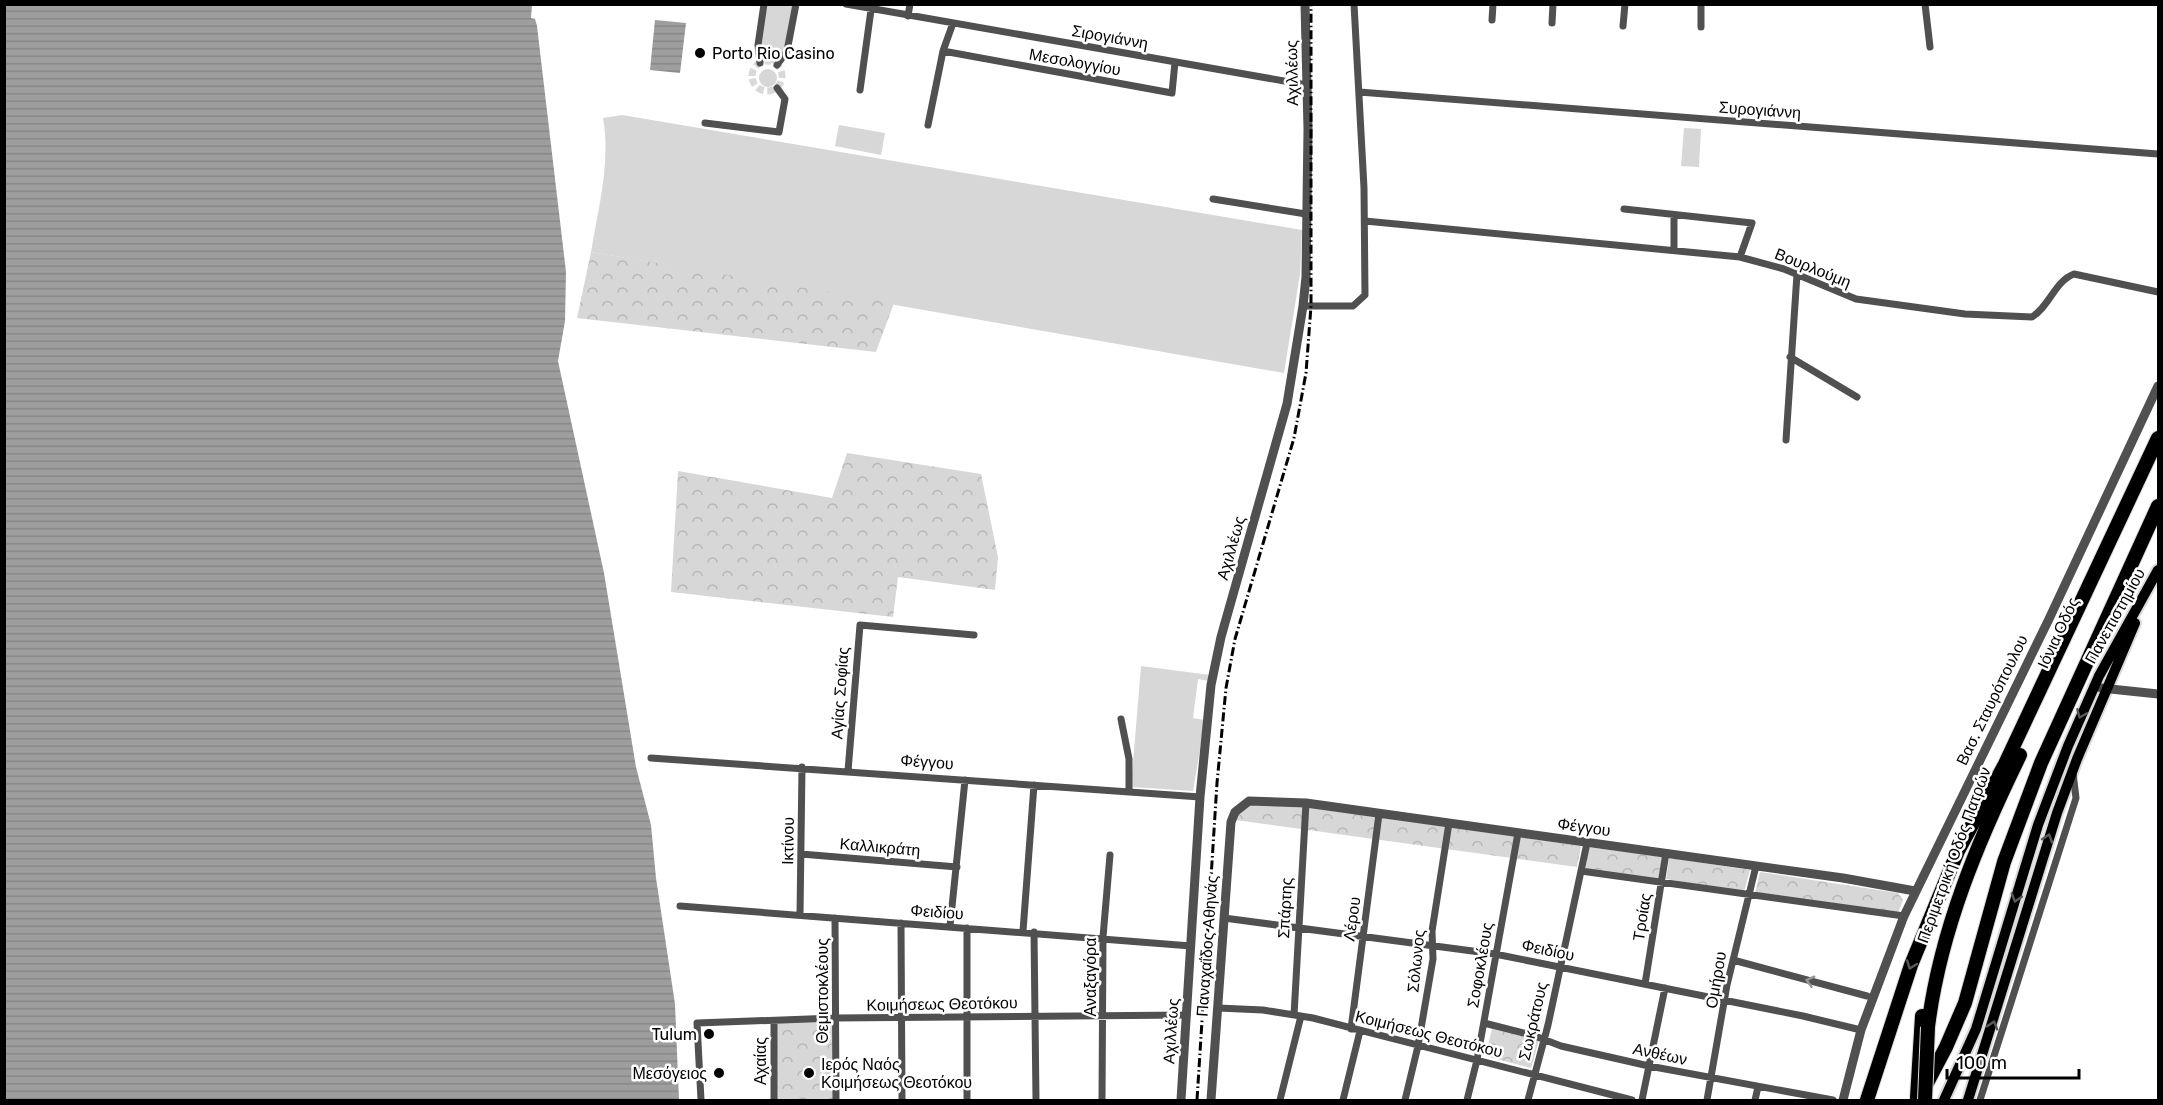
<svg xmlns="http://www.w3.org/2000/svg" width="2163" height="1105" font-family="Rubik,sans-serif">
  <defs>
    <pattern id="forest-crowns" width="20" height="18" patternUnits="userSpaceOnUse" patternTransform="scale(1.5)"><rect width="20" height="18" fill="#d7d7d7"/><path d="M2 6a3 3 0 1 1 6 0M12 15a3 3 0 1 1 6 0" fill="none" stroke="#b7b7b7"/></pattern>
    <pattern id="water-rules" width="6" height="5" patternUnits="userSpaceOnUse" patternTransform="scale(1.5)"><rect width="6" height="5" fill="#9e9e9e"/><path d="M0 2.5h6" fill="none" stroke="#868686"/></pattern>
  </defs>
  <rect width="100%" height="100%" fill="#fff"/>
  <path fill="#d7d7d7" d="M 764,5 L 796,5 L 792,31 L 777,65 L 768,62 L 760,63 L 758,45 Z
    M759 78a9 9 0 1 1 18 0a9 9 0 1 1-18 0Z
    M 622,115 L 1302,230 L 1300,274 L 1284,373 L 591,252 C 598,209 611,162 603,118 Z
    M 839,125 L 885,133 L 881,155 L 835,146 Z
    M 1684,128 L 1701,129 L 1699,167 L 1681,166 Z
    M 1141,666 L 1210,675 L 1209,681 L 1198,679 L 1193,718 L 1205,720 L 1193,791 L 1131,787 Z"/>
  <path fill="url(#forest-crowns)" d="M 591,252 L 894,303 L 876,352 L 577,318 Z
    M 847,453 L 981,474 L 998,557 L 995,590 L 898,577 L 893,617 L 671,592 L 678,471 L 832,498 Z
    M 1246,805 L 1310,807 L 1581,846 L 1577,867 L 1235,820 L 1237,814 Z
    M 1589,847 L 1662,857 L 1659,879 L 1585,869 Z
    M 1669,858 L 1750,870 L 1744,892 L 1666,879 Z
    M 1760,872 L 1898,893 L 1903,900 L 1898,913 L 1755,893 Z
    M 835,1018 L 836,1100 L 774,1100 L 774,1021 Z
    M 1492,1029 L 1539,1040 L 1531,1068 L 1485,1056 Z"/>
  <path fill="url(#water-rules)" d="M 5,4 L 532,5 L 531,18 L 535,19 L 537,26 L 566,272 L 565,321 L 558,361 L 604,573 L 636,767 L 651,825 L 656,878 L 675,1004 L 679,1100 L 5,1100 Z
    M 655,20 L 686,23 L 680,73 L 650,70 Z"/>
  <g fill="none" stroke-linecap="round" stroke-linejoin="round">
    <path stroke="#d9d9d9" stroke-width="7" stroke-dasharray="7 3.5" stroke-linecap="butt" d="M752 76a15 15 0 1 1 30 0a15 15 0 1 1-30 0Z"/>
    <g stroke="#dbdbdb" stroke-width="14">
      <path id="primary" d="M 1944,1100 L 1976,1029 L 2038,825 L 2068,746 L 2099,676 L 2158,570
        M 1968,1100 L 2057,813 L 2077,759 L 2135,623"/>
    </g>
    <g stroke="#dbdbdb" stroke-width="16">
      <path id="motorway" d="M 1928,1027 C 1940,931 1978,841 2020,755
        M 1917,1098 L 1922,1016
        M 1867,1100 L 1911,965 L 1958,851 L 2005,764 L 2158,438
        M 1918,1100 L 1946,1047 L 1965,1003 L 2004,862 L 2041,763 L 2158,506"/>
    </g>
    <path stroke="#505050" stroke-width="7" d="M 846,4 L 1307,85
      M 1925,4 L 1930,47
      M 908,16 L 910,4
      M 1492,20 L 1493,4
      M 1552,23 L 1553,4
      M 1623,26 L 1625,4
      M 1701,27 L 1701,4
      M 943,51 L 1172,93 L 1175,62
      M 760,63 L 758,45 L 764,4
      M 777,65 L 787,51 L 796,4
      M 860,90 L 871,10
      M 1359,92 L 2158,154
      M 705,123 L 779,132 L 785,99 L 777,88
      M 928,125 L 943,51 L 953,23
      M 1213,199 L 1306,214
      M 1624,209 L 1752,223 L 1740,257
      M 1365,221 L 1740,257 L 1784,269 L 1856,299 L 1965,314 L 2032,317 C 2049,307 2055,281 2074,274 L 2158,292
      M 1674,250 L 1674,215
      M 1303,306 L 1353,306 L 1365,295 L 1364,188 L 1354,4
      M 1790,357 L 1857,397
      M 1786,440 L 1797,274
      M 1121,719 L 1129,759 L 1129,792
      M 651,758 L 1200,797
      M 848,771 L 860,625 L 974,635
      M 801,854 L 957,867
      M 1581,871 L 1904,916
      M 680,906 L 1191,946
      M 800,915 L 802,767
      M 835,918 L 836,1100
      M 1224,918 L 1495,954 L 1803,1016 L 1861,1030
      M 901,923 L 902,1100
      M 950,926 L 965,780
      M 1023,931 L 1034,785
      M 1034,932 L 1036,1100
      M 1733,960 L 1867,996
      M 1645,984 L 1666,853
      M 1218,1008 L 1263,1010 L 1313,1018 L 1632,1100
      M 1294,1015 L 1306,803
      M 774,1021 L 774,1100
      M 1484,1023 L 1535,1036 L 1561,1046 L 1649,1066 L 1833,1100
      M 1351,1029 L 1379,814
      M 701,1100 L 697,1023 L 835,1018 L 1187,1015
      M 967,1100 L 967,928
      M 1102,1100 L 1103,937 L 1110,855
      M 1280,1100 L 1301,1016
      M 1343,1100 L 1360,1031
      M 1405,1100 L 1418,1046 L 1433,959 L 1432,931 L 1449,823
      M 1467,1100 L 1477,1060 L 1518,833
      M 1528,1100 L 1548,1025 L 1587,843
      M 1642,1100 L 1665,988
      M 1707,1100 L 1727,985 L 1756,866
      M 1755,1100 L 1758,1087
      M 1980,1100 L 2076,798 L 2073,773"/>
    <path stroke="#505050" stroke-width="9" d="M 2101,688 L 2158,694
      M 1181,1100 L 1200,797 L 1211,685 L 1221,637 L 1287,404 L 1303,306 L 1306,277 L 1308,129 L 1305,4
      M 1211,1100 L 1231,822 L 1235,812 L 1249,801 L 1306,803 L 1843,878 L 1915,891
      M 1843,1100 L 1861,1030 L 1904,916 L 2049,619 L 2158,386"/>
    <use href="#primary" stroke="#000" stroke-width="10"/>
    <use href="#motorway" stroke="#000" stroke-width="14"/>
    <path stroke="#000" stroke-width="3" stroke-dasharray="9 3 1.5 3" stroke-linecap="butt" d="M 1197,1100 L 1217,783 L 1226,688 L 1235,639 L 1294,438 L 1306,373 L 1311,306 L 1311,4"/>
    <g stroke="#dbdbdb" stroke-width="16" stroke-linecap="butt">
      <path id="motorway-bridge" d="M 1925,1100 L 1928,1027"/>
    </g>
    <use href="#motorway-bridge" stroke="#000" stroke-width="14"/>
  </g>
  <defs><path id="oneway-chevron" d="M-2-3.5L2.5 0L-2 3.5" fill="none" stroke-width="1.6" stroke-linecap="round" stroke-linejoin="round" transform="scale(1.5)"/></defs>
  <g stroke="#595959">
    <use href="#oneway-chevron" transform="translate(2081 714) rotate(113)"/>
    <use href="#oneway-chevron" transform="translate(2048 838) rotate(-72)"/>
    <use href="#oneway-chevron" transform="translate(2016 898) rotate(107)"/>
    <use href="#oneway-chevron" transform="translate(1911 965) rotate(110)"/>
    <use href="#oneway-chevron" transform="translate(1993 1025) rotate(-73)"/>
  </g>
  <use stroke="#969696" href="#oneway-chevron" transform="translate(1810 981) rotate(-165)"/>
  <g fill="#000" stroke="#fff" stroke-width="2">
    <circle cx="700" cy="53" r="6"/>
    <circle cx="709" cy="1034" r="6"/>
    <circle cx="719" cy="1073" r="6"/>
    <circle cx="809" cy="1073" r="6"/>
  </g>
  <g text-anchor="middle" dominant-baseline="central" stroke-width="5" stroke-linejoin="round" paint-order="stroke">
    <g font-size="16" fill="#000" stroke="#fff">
      <text transform="translate(1110 37) rotate(10)">Σιρογιάννη</text>
      <text transform="translate(1075 62) rotate(10)">Μεσολογγίου</text>
      <text transform="translate(1292 73) rotate(-91)">Αχιλλέως</text>
      <text transform="translate(1760 110) rotate(4)">Συρογιάννη</text>
      <text transform="translate(1813 268) rotate(22)">Βουρλούμη</text>
      <text transform="translate(1231 548) rotate(-74)">Αχιλλέως</text>
      <text transform="translate(2115 616) rotate(-61)">Πανεπιστημίου</text>
      <text transform="translate(2058 633) rotate(-65)">Ιόνια Οδός</text>
      <text transform="translate(840 693) rotate(-86)">Αγίας Σοφίας</text>
      <text transform="translate(1992 700) rotate(-64)">Βασ. Σταυρόπουλου</text>
      <text transform="translate(927 762) rotate(4)">Φέγγου</text>
      <text transform="translate(1584 827) rotate(8)">Φέγγου</text>
      <text transform="translate(788 841) rotate(-89)">Ικτίνου</text>
      <text transform="translate(880 847) rotate(5)">Καλλικράτη</text>
      <text transform="translate(1954 855) rotate(-70)">Περιμετρική Οδός Πατρών</text>
      <text transform="translate(1285 908) rotate(-87)">Σπάρτης</text>
      <text transform="translate(937 912) rotate(4)">Φειδίου</text>
      <text transform="translate(1642 917) rotate(-81)">Τροίας</text>
      <text transform="translate(1352 919) rotate(-82)">Λέρου</text>
      <text transform="translate(1207 946) rotate(-86)">Παναχαΐδος Αθηνάς</text>
      <text transform="translate(1548 950) rotate(12)">Φειδίου</text>
      <text transform="translate(1416 961) rotate(-84)">Σόλωνος</text>
      <text transform="translate(1480 965) rotate(-80)">Σοφοκλέους</text>
      <text transform="translate(1090 977) rotate(-90)">Αναξαγόρα</text>
      <text transform="translate(1716 980) rotate(-80)">Ομήρου</text>
      <text transform="translate(822 991) rotate(-90)">Θεμιστοκλέους</text>
      <text transform="translate(942 1004) rotate(-1)">Κοιμήσεως Θεοτόκου</text>
      <text transform="translate(1533 1021) rotate(-77)">Σωκράτους</text>
      <text transform="translate(1171 1031) rotate(-86)">Αχιλλέως</text>
      <text transform="translate(1429 1034) rotate(14)">Κοιμήσεως Θεοτόκου</text>
      <text transform="translate(1660 1054) rotate(12)">Ανθέων</text>
      <text transform="translate(760 1061) rotate(-90)">Αχαίας</text>
    </g>
    <g font-size="16" fill="#000" stroke="#fff" text-anchor="start">
      <text x="712" y="53">Porto Rio Casino</text>
      <text x="697" y="1034" text-anchor="end">Tulum</text>
      <text x="821" y="1064">Ιερός Ναός<tspan x="821" dy="18">Κοιμήσεως Θεοτόκου</tspan></text>
      <text x="707" y="1073" text-anchor="end">Μεσόγειος</text>
    </g>
  </g>
  <rect width="2163" height="1105" fill="none" stroke="#000000" stroke-width="12"/>
  <path d="M1947 1069v9h132v-9" fill="none" stroke="#000000" stroke-width="3"/>
  <text x="1956" y="1069" font-size="18" fill="#000000" stroke="#ffffff" stroke-width="4.5" paint-order="stroke">100 m</text>
</svg>
